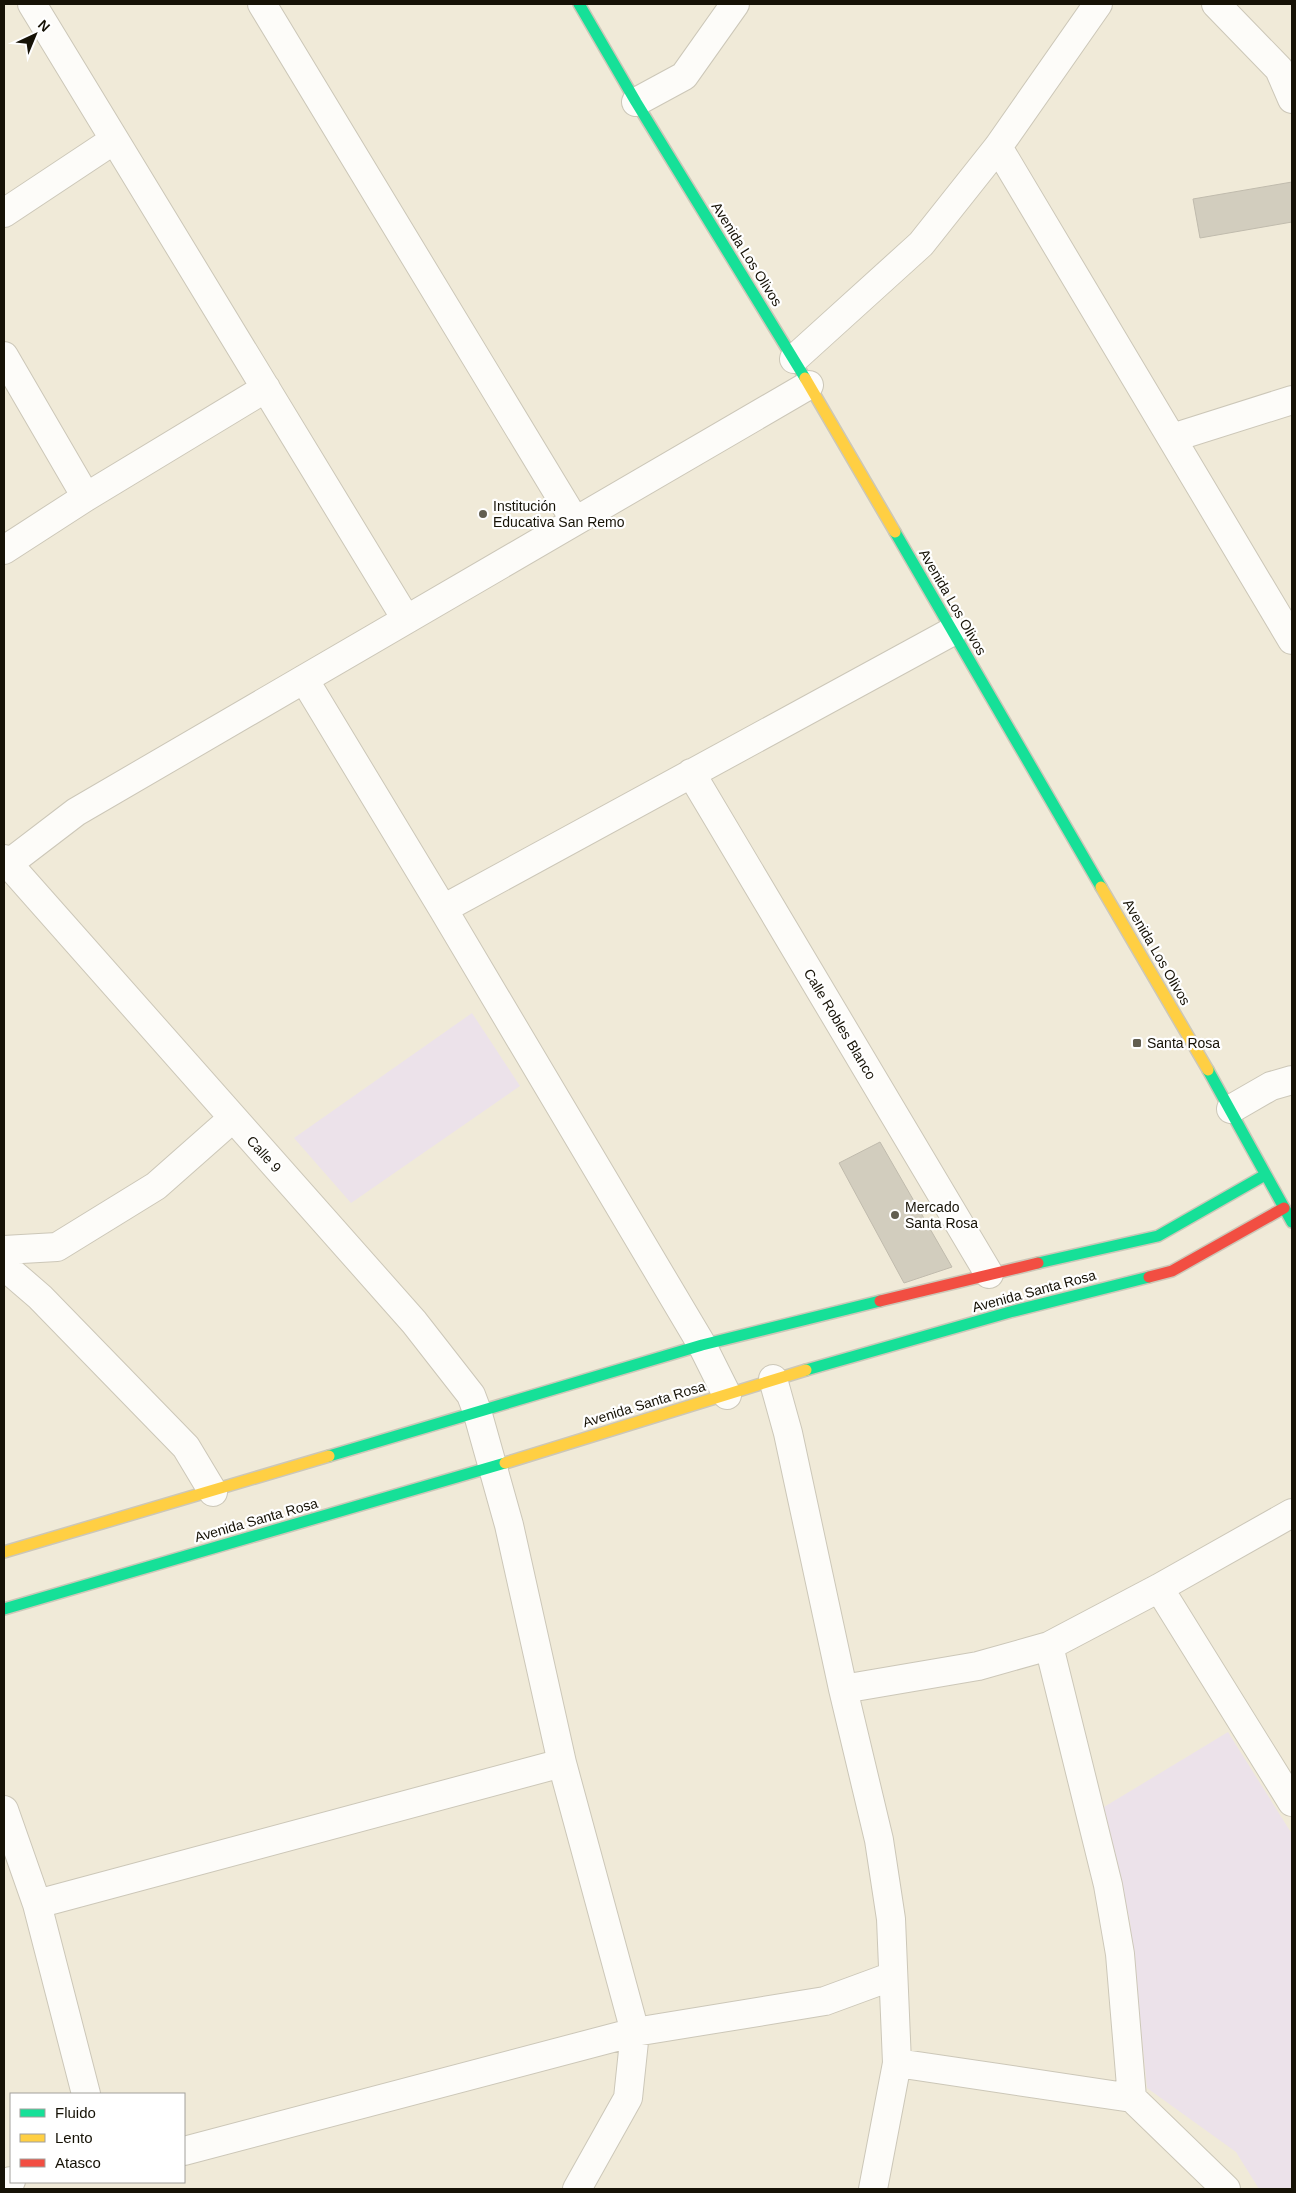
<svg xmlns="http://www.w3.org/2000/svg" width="1296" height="2193" font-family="Helvetica,sans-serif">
  <rect width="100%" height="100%" fill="#f0ead8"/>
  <path fill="#ece2ea" d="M 472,1013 L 520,1086 L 351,1203 L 294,1138 Z
    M 1228,1732 L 1292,1834 L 1292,2189 L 1259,2189 L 1236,2152 L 1147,2088 L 1130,1922 L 1104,1807 Z"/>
  <path fill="#d2cdbe" stroke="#c0bbad" d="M 1292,182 L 1292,222 L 1200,238 L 1193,199 Z
    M 880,1142 L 952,1267 L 904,1283 L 839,1163 Z"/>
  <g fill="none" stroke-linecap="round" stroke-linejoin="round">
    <g stroke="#ccc7b8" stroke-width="30">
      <path id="street" d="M 32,4 L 406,619
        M 262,4 L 575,521
        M 1216,4 L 1279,69 L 1292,99
        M 636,102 L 684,76 L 735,4
        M 998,147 L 1292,640
        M 4,213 L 114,140
        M 4,356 L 86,497
        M 794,359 L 921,244 L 998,147 L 1098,4
        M 1172,438 L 1292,400
        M 4,550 L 86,497 L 266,388
        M 304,679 L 443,909 L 702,1345 L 727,1395
        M 691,773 L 989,1274
        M 4,859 L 414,1322 L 471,1395 L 477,1411 L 509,1525 L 562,1763 L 635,2032 L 628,2098 L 577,2189
        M 8,864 L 76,812 L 809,385
        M 443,909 L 953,631
        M 1231,1109 L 1271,1086 L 1292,1080
        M 4,1250 L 57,1247 L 156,1186 L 233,1118
        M 4,1266 L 40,1297 L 186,1447 L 213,1492
        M 773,1379 L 788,1433 L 843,1689 L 879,1840 L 891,1919 L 897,2063 L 873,2189
        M 1159,1588 L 1292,1802
        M 1049,1646 L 1108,1885 L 1120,1954 L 1132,2098
        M 843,1689 L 978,1666 L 1049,1646 L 1159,1588 L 1292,1513
        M 4,1810 L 37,1904 L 86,2094
        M 37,1904 L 562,1763
        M 897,2063 L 1132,2098 L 1226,2189
        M 184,2151 L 635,2032 L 825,2001 L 893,1976
        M 4,2183 L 11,2181"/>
    </g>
    <g stroke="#ccc7b8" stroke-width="14">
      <path id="fast" d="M 579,4 L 636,102 L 805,378
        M 895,532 L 1101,887
        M 1208,1070 L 1292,1222
        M 1038,1263 L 1158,1236 L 1265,1175
        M 806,1370 L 1010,1312 L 1149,1277
        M 329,1456 L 702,1345 L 880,1301
        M 4,1609 L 505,1463"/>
    </g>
    <g stroke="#ccc7b8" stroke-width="14">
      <path id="slow" d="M 805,378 L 895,532
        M 1101,887 L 1208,1070
        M 505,1463 L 806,1370
        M 4,1552 L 329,1456"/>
    </g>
    <g stroke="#ccc7b8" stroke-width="14">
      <path id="jam" d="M 1149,1277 L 1172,1271 L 1284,1208
        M 880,1301 L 1038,1263"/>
    </g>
    <use href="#street" stroke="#fdfcf9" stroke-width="28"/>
    <use href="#fast" stroke="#16e098" stroke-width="11"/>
    <use href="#slow" stroke="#ffcf43" stroke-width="11"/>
    <use href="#jam" stroke="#f24e42" stroke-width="11"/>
  </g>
  <g fill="#625e50" stroke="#fff" stroke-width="2">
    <circle cx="483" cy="514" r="5"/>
    <rect x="1132" y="1038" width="10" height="10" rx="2.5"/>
    <circle cx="895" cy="1215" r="5"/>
  </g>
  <g text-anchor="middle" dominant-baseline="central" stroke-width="4.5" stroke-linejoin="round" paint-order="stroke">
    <g font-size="14" fill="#161206" stroke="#fff">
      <text transform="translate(747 254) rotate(58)">Avenida Los Olivos</text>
      <text transform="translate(953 602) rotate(60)">Avenida Los Olivos</text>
      <text transform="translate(1157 952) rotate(60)">Avenida Los Olivos</text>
      <text transform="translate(840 1024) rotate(59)">Calle Robles Blanco</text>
      <text transform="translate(264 1154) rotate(48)">Calle 9</text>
      <text transform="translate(1034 1291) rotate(-15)">Avenida Santa Rosa</text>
      <text transform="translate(644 1404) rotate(-17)">Avenida Santa Rosa</text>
      <text transform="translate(256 1520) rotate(-16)">Avenida Santa Rosa</text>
    </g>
    <g font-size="14" fill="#161206" stroke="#fff" text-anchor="start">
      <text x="493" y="506">Institución<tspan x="493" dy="16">Educativa San Remo</tspan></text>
      <text x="1147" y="1043">Santa Rosa</text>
      <text x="905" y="1207">Mercado<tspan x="905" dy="16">Santa Rosa</tspan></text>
    </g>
  </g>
  <rect width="1296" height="2193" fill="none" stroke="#161206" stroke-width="10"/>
  <rect x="10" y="2093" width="175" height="90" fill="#ffffff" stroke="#a2a09b"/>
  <rect x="20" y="2109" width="25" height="8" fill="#16e098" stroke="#a2a09b"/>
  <text x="55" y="2118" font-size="15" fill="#161206">Fluido</text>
  <rect x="20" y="2134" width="25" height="8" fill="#ffcf43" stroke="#a2a09b"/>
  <text x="55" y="2143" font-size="15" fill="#161206">Lento</text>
  <rect x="20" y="2159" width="25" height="8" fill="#f24e42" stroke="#a2a09b"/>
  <text x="55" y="2168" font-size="15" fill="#161206">Atasco</text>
  <g transform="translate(35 35) rotate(44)" stroke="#ffffff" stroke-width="4" paint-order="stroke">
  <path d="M0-4L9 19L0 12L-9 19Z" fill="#161206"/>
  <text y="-8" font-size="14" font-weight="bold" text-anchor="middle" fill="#161206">N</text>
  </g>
</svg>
